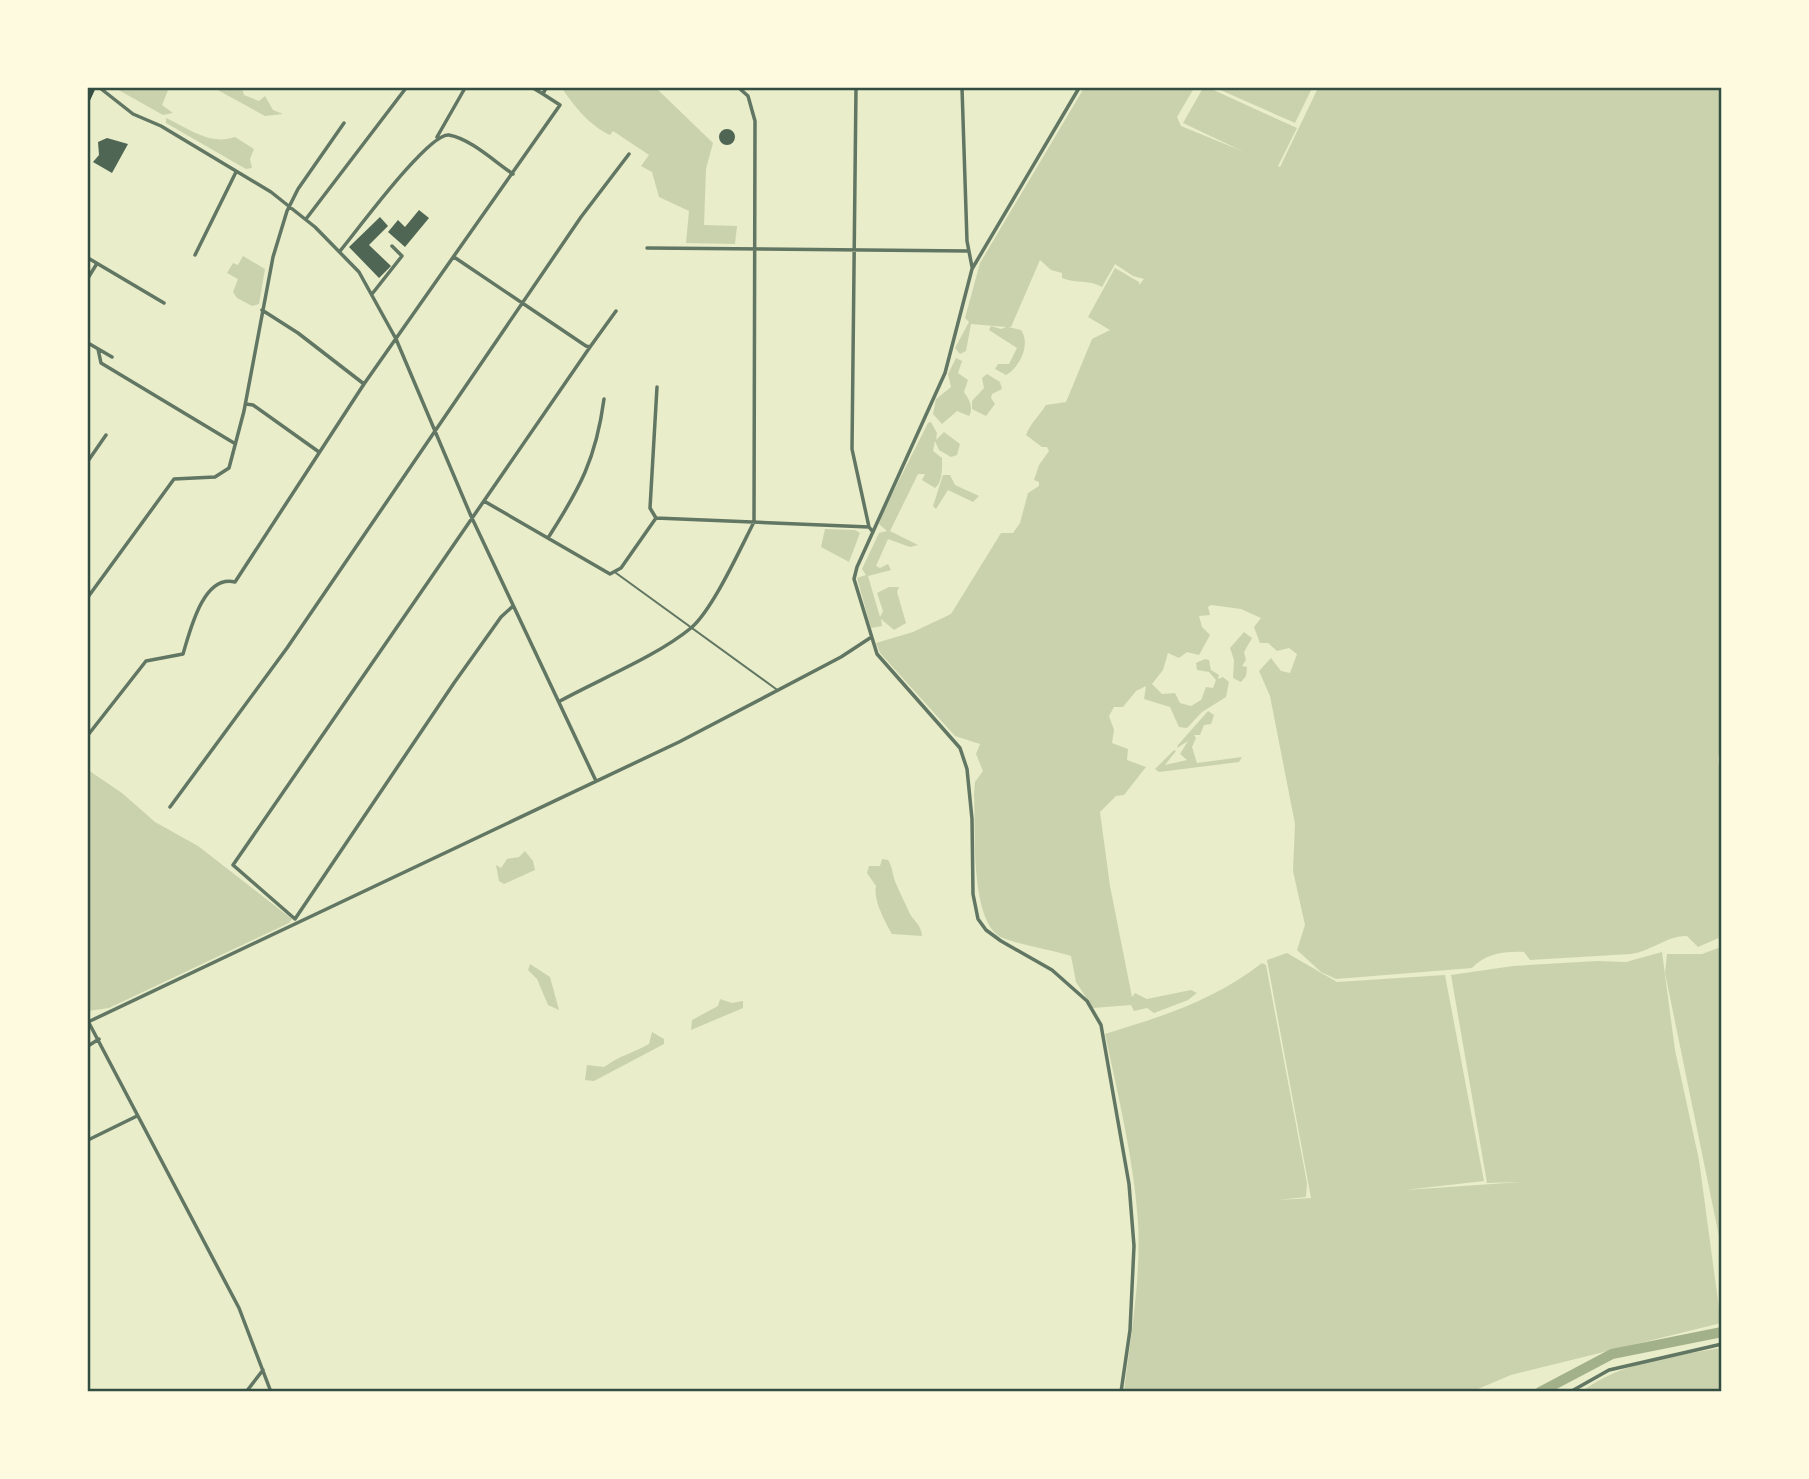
<svg xmlns="http://www.w3.org/2000/svg" width="1809" height="1479" font-family="Helvetica,sans-serif">
  <rect width="100%" height="100%" fill="#e9edc9"/>
  <path fill="#cad2ad" d="M 115,88 L 169,88 L 162,105 L 173,113 L 163,115 Z
    M 214,88 L 242,88 L 244,95 L 259,101 L 265,96 L 273,110 L 283,114 L 265,116 Z
    M 562,88 L 656,88 L 713,143 L 706,169 L 704,225 L 737,226 L 735,244 L 686,243 L 689,211 L 659,197 L 652,172 L 641,166 L 649,155 L 613,131 L 610,135 C 590,126 573,105 562,88 Z
    M 1084,88 L 1194,88 L 1177,117 L 1181,126 L 1242,151 L 1183,123 L 1203,88 L 1209,88 L 1297,128 L 1278,166 L 1280,167 L 1318,88 L 1721,88 L 1722,741 L 1718,758 L 1722,792 L 1721,937 L 1698,947 L 1687,936 C 1668,935 1652,951 1631,954 L 1530,960 L 1524,952 C 1504,951 1485,954 1472,968 L 1336,979 L 1321,972 L 1297,950 L 1305,925 L 1293,871 L 1295,824 L 1270,696 L 1259,671 L 1271,658 L 1281,671 L 1290,673 L 1297,654 L 1289,648 L 1277,651 L 1268,643 L 1260,643 L 1254,627 L 1261,618 L 1241,609 L 1211,605 L 1208,607 L 1210,615 L 1199,616 L 1202,627 L 1210,635 L 1199,655 L 1187,652 L 1179,658 L 1168,653 L 1163,670 L 1152,684 L 1162,694 L 1175,693 L 1180,703 L 1191,706 L 1201,700 L 1206,687 L 1213,688 L 1216,680 L 1209,672 L 1197,670 L 1196,663 L 1205,659 L 1209,660 L 1211,670 L 1219,675 L 1218,679 L 1223,677 L 1229,682 L 1226,697 L 1202,712 L 1187,728 L 1179,727 L 1170,707 L 1144,699 L 1146,686 L 1136,691 L 1123,707 L 1114,707 L 1109,716 L 1114,730 L 1112,743 L 1128,749 L 1127,760 L 1146,767 L 1124,795 L 1116,796 L 1100,812 L 1110,886 L 1132,997 L 1135,993 L 1147,999 L 1191,990 L 1197,993 L 1188,1000 L 1154,1013 L 1147,1008 L 1134,1011 L 1131,1005 L 1093,1008 L 1076,982 L 1071,956 C 1052,950 1020,945 1003,938 C 969,924 976,828 974,795 L 975,782 L 983,771 L 976,754 L 980,744 L 955,736 L 880,653 L 876,643 L 913,632 L 951,614 L 1001,533 L 1013,533 L 1020,523 L 1028,493 L 1039,486 L 1039,482 L 1034,480 L 1039,465 L 1049,451 L 1047,447 L 1042,447 L 1026,435 C 1030,424 1039,416 1046,405 L 1066,402 L 1092,339 L 1110,330 L 1088,317 L 1115,268 L 1139,282 L 1139,285 L 1144,279 L 1133,276 L 1115,264 L 1102,287 C 1088,279 1076,284 1062,278 L 1062,273 L 1051,270 L 1040,260 L 1011,327 L 1008,327 L 1021,330 C 1031,344 1020,367 1006,375 L 995,369 L 998,364 L 1009,364 L 1017,348 L 989,330 L 991,326 L 1001,329 L 1006,327 L 971,324 L 966,351 L 960,354 L 955,348 L 969,322 L 965,318 L 980,263 Z
    M 1216,88 L 1312,88 L 1295,123 Z
    M 166,118 C 188,128 210,146 235,137 L 254,149 L 250,159 L 252,168 L 246,169 L 166,123 Z
    M 243,256 L 265,269 L 259,304 L 252,306 L 237,298 L 233,292 L 238,279 L 227,273 L 233,263 L 238,265 Z
    M 956,358 L 962,361 L 958,373 L 968,380 L 964,392 C 969,399 974,408 969,416 L 957,411 L 942,424 L 933,414 L 936,399 L 951,387 L 948,374 Z
    M 987,374 L 1000,382 L 1002,389 L 992,394 L 991,398 L 995,404 L 986,416 L 972,409 L 972,401 L 984,388 L 982,378 Z
    M 931,422 L 937,433 L 936,440 L 944,432 L 960,444 L 957,455 L 951,457 L 939,450 L 935,441 L 933,451 L 942,458 C 942,467 943,482 935,488 L 922,480 L 925,474 L 918,474 L 890,531 L 918,545 L 910,547 L 888,539 L 876,566 L 880,568 L 888,564 L 891,570 L 868,576 L 880,617 L 883,611 L 877,593 L 889,587 L 899,587 L 897,592 L 906,623 L 894,630 L 881,619 L 882,626 L 871,628 L 857,578 L 866,575 L 862,569 L 879,533 L 887,531 L 879,524 L 883,512 L 928,423 Z
    M 943,475 L 950,475 L 955,485 L 979,496 L 973,502 L 948,490 L 936,509 L 933,506 Z
    M 825,529 L 855,530 L 860,533 L 849,562 L 821,547 Z
    M 1244,632 L 1252,638 L 1244,652 L 1246,660 L 1242,666 L 1247,667 L 1246,676 L 1241,682 L 1233,678 L 1234,660 L 1230,648 Z
    M 1208,711 L 1214,715 L 1211,724 L 1204,725 L 1200,735 L 1194,735 L 1196,738 L 1192,747 L 1197,763 L 1242,757 L 1239,762 L 1159,772 L 1155,769 L 1174,750 L 1176,751 L 1165,765 L 1187,760 L 1180,754 L 1188,741 L 1177,748 L 1178,745 Z
    M 88,770 L 122,793 L 155,822 L 198,846 L 292,919 L 289,923 L 109,1008 L 88,1011 Z
    M 525,851 L 533,861 L 535,870 L 504,884 L 499,881 L 496,865 L 501,868 L 507,859 L 519,857 Z
    M 882,859 L 888,860 C 893,868 892,873 895,881 C 899,892 905,902 909,912 C 914,922 921,924 922,936 L 892,934 C 885,922 873,900 876,886 L 867,873 L 869,866 L 880,866 Z
    M 1721,947 L 1721,1246 L 1665,973 L 1667,954 L 1702,954 Z
    M 1662,952 L 1675,1050 L 1699,1160 L 1721,1323 L 1511,1375 L 1473,1391 L 1124,1391 C 1131,1335 1141,1278 1138,1222 C 1134,1161 1118,1095 1105,1034 C 1163,1016 1213,1001 1262,963 L 1266,965 L 1307,1183 L 1306,1197 L 1278,1200 L 1311,1198 L 1267,960 L 1287,953 L 1337,982 L 1445,975 L 1484,1181 L 1405,1190 L 1521,1182 L 1487,1183 L 1451,975 L 1513,966 L 1597,961 L 1626,962 Z
    M 530,964 L 550,977 L 559,1010 L 548,1005 L 537,979 L 528,970 Z
    M 720,999 L 732,1003 L 743,1001 L 743,1008 L 691,1030 L 692,1020 L 718,1006 Z
    M 652,1032 L 664,1039 L 664,1044 L 594,1081 L 585,1080 L 587,1065 L 604,1067 C 621,1055 633,1053 649,1044 Z
    M 1721,1348 L 1721,1391 L 1581,1392 C 1621,1362 1673,1356 1721,1348 Z"/>
  <g fill="none" stroke-linecap="round" stroke-linejoin="round">
    <path stroke="#a3b18a" stroke-width="10" d="M 1540,1392 L 1612,1354 L 1722,1332"/>
  </g>
  <path fill="#4f6655" d="M719 137a8 8 0 1 1 16 0a8 8 0 1 1-16 0Z
    M 107,138 L 128,144 L 112,173 L 93,162 L 99,155 L 98,142 Z
    M 419,210 L 429,218 L 405,247 L 388,232 L 398,220 L 405,227 Z
    M 380,217 L 388,226 L 369,245 L 391,266 L 379,278 L 349,247 Z"/>
  <g fill="none" stroke-linecap="round" stroke-linejoin="round">
    <path stroke="#617663" stroke-width="2" d="M 616,573 L 776,689"/>
    <path stroke="#617663" stroke-width="3.5" d="M 100,88 L 133,114 L 161,126 L 271,192 L 315,227 L 359,272 L 396,339 L 471,516 L 596,781
      M 533,88 L 543,94
      M 856,88 L 852,449 L 869,527 L 873,532
      M 962,88 L 967,241 L 972,267
      M 1079,88 L 972,269 L 945,373 L 857,567 L 854,579 L 877,654 L 960,748 L 967,769 L 972,819 L 973,894 L 978,919 L 986,930 L 1001,941 L 1052,970 L 1087,1001 L 1101,1025 L 1129,1184 L 1134,1246 L 1130,1330 L 1121,1392
      M 437,137 L 465,88
      M 306,219 L 406,88
      M 647,248 L 968,251
      M 340,251 C 356,232 429,132 449,135 C 471,139 495,162 513,174
      M 195,255 L 236,172
      M 454,257 L 586,346 L 590,347 L 616,311
      M 88,258 L 164,303
      M 88,278 L 96,265
      M 372,294 L 402,256 L 392,246
      M 262,310 L 298,333 L 364,384
      M 88,343 L 112,357
      M 98,349 L 101,363 L 234,443
      M 246,404 L 253,405 L 319,452
      M 88,461 L 106,435
      M 484,501 L 610,574 L 621,568 L 656,518
      M 656,518 L 869,527
      M 656,518 L 650,508 L 657,387
      M 548,538 C 580,488 596,459 604,399
      M 88,597 L 174,479 L 215,477 L 229,468 L 244,411 L 273,257 L 287,211 L 298,189 L 344,123
      M 560,701 C 600,679 657,656 691,628 C 713,609 740,549 754,522 L 755,121 L 748,96 L 739,88
      M 88,735 L 146,661 L 183,654 C 190,631 203,574 235,582 L 364,384 L 560,105 L 543,94 L 546,88
      M 170,807 L 287,648 L 581,217 L 629,154
      M 295,919 L 233,865 L 590,347
      M 295,919 L 454,683 L 501,617 L 513,606
      M 88,1022 L 679,742 L 841,657 L 870,638
      M 89,1023 L 239,1308 L 271,1392
      M 88,1046 L 99,1039
      M 88,1140 L 137,1116
      M 246,1392 L 263,1370
      M 1570,1392 L 1609,1370 L 1722,1344"/>
    <path stroke="#344e41" stroke-width="5" d="M 88,99 L 93,88"/>
  </g>
  <rect width="1809" height="1479" fill="none" stroke="#fefae0" stroke-width="178"/>
  <rect x="89" y="89" width="1631" height="1301" fill="none" stroke="#344e41" stroke-width="2.5"/>
</svg>
